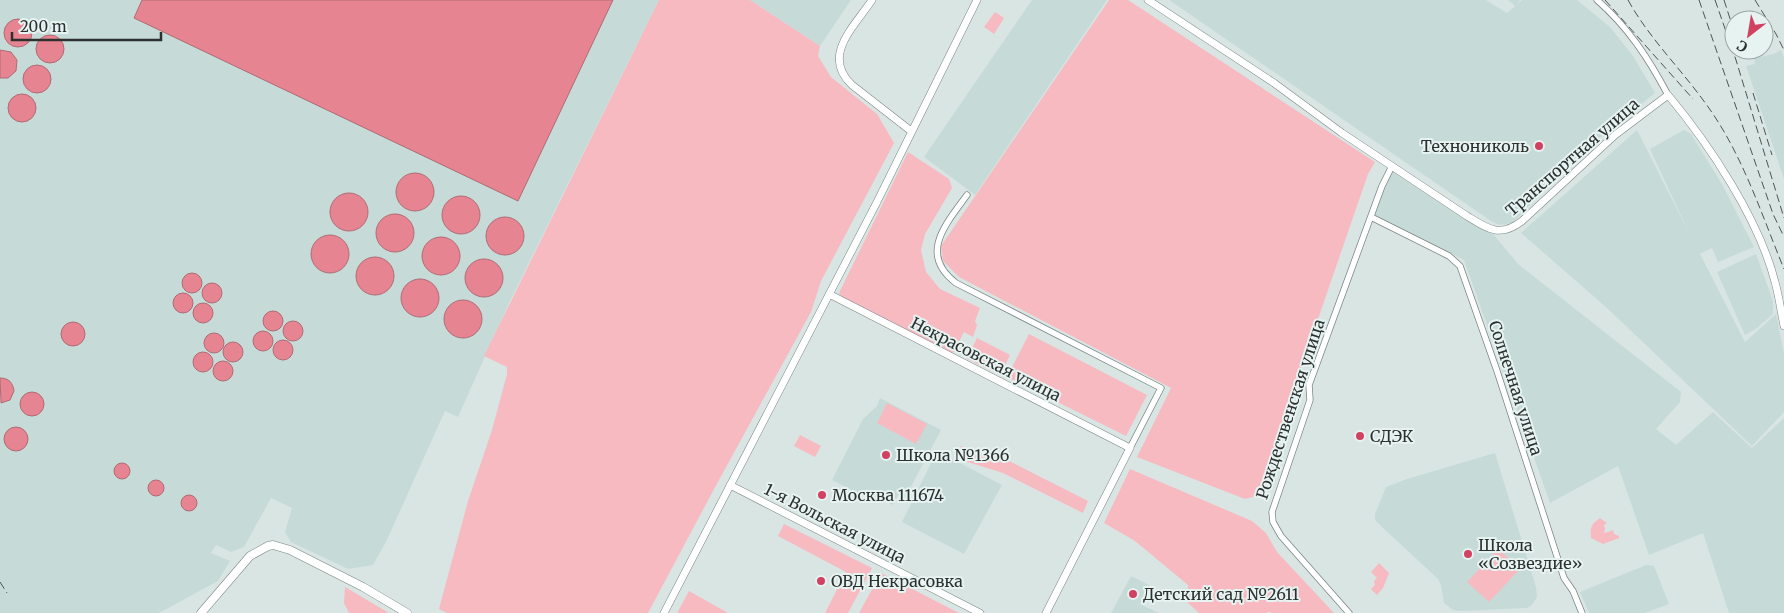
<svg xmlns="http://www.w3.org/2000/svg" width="1784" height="613" font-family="Merriweather,serif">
  <rect width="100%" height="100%" fill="#d9e5e3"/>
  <path fill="#c6dbd8" d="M 0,0 L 659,0 L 509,303 L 458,417 L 445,411 L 386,542 L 373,565 L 348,569 L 291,542 L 285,532 L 292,508 L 271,498 L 244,547 L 231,552 L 216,545 L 211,553 L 230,561 L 218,581 L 159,613 L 0,613 Z
    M 750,0 L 851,0 L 820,46 Z
    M 1032,0 L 1107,0 L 975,195 L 924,157 Z
    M 1169,0 L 1486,0 L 1507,13 L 1515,6 L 1508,0 L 1520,0 L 1517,4 L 1522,0 L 1577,0 L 1610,27 L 1633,56 L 1655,93 L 1586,149 L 1512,223 L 1499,225 L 1491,221 Z
    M 1781,50 L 1784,58 L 1784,179 L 1746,66 L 1755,64 L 1754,58 L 1774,54 Z
    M 1637,130 L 1689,233 L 1650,149 L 1684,130 L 1691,134 L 1723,186 L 1754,247 L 1718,262 L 1712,248 L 1700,254 L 1745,342 L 1776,314 L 1784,353 L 1784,412 L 1752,446 L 1607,308 L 1521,233 Z
    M 1388,168 L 1494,235 L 1518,264 L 1681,392 L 1680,402 L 1656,429 L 1676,445 L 1713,412 L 1752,448 L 1784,418 L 1784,613 L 1729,613 L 1703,533 L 1649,555 L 1618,466 L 1550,503 L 1464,260 L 1374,216 Z
    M 1756,254 L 1773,301 L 1773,314 L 1757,328 L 1745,335 L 1717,272 Z
    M 880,398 L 941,430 L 905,498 L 898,495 L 893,505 L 874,495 L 871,500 L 832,480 L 863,419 L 877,406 Z
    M 937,451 L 1002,485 L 964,554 L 902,522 Z
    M 1495,453 L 1536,587 L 1537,597 L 1532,605 L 1527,608 L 1460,611 L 1453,610 L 1444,603 L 1441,585 L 1438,579 L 1383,528 L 1375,520 L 1375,514 L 1386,487 L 1407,479 Z
    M 1646,565 L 1654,566 L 1669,604 L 1645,613 L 1589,613 L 1580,592 Z
    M 1131,576 L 1149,585 L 1140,604 L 1159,613 L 1111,613 Z"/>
  <path fill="#f7bac0" d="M 659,0 L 750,0 L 820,46 L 818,56 L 831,77 L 877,114 L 894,143 L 821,281 L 811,312 L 713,491 L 648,613 L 447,613 L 439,609 L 468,501 L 492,430 L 507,374 L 507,367 L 484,356 Z
    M 1109,0 L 1128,0 L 1375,162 L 1368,174 L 1257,496 L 1245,499 L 1137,457 L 1171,388 L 959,277 L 943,261 L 941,246 Z
    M 995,12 L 1004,18 L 994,34 L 984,27 Z
    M 908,152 L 949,179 L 952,188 L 925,234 L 921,250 L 926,272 L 940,289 L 980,308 L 975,321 L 977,325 L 973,337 L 964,332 L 953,353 L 843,298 L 839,293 Z
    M 1029,334 L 1147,395 L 1126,436 L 1007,377 Z
    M 977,338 L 1010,355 L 1000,375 L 967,359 Z
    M 887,403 L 927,424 L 916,444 L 877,423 Z
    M 800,435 L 821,446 L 815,457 L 794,446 Z
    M 961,446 L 1009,461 L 1088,501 L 1083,513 L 1003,473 L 955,458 Z
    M 1130,469 L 1252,521 L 1266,533 L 1277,552 L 1334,613 L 1272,613 L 1269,612 L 1266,613 L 1199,613 L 1188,603 L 1188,585 L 1135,541 L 1104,523 Z
    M 1600,518 L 1607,523 L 1604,525 L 1605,529 L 1604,531 L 1605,533 L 1613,530 L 1614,534 L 1619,536 L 1619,538 L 1603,544 L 1591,538 C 1590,528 1591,524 1600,518 Z
    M 784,524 L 872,568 L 848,613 L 825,613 L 846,572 L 778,536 Z
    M 1498,549 L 1520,569 L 1489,602 L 1467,582 Z
    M 1379,563 L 1389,573 L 1383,588 L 1377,595 L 1371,589 L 1375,585 L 1374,581 L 1377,578 L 1371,572 Z
    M 881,573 L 959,613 L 859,613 Z
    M 345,587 L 389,613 L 349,613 L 344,603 Z
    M 689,591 L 728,613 L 677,613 Z"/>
  <path fill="#e78491" stroke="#af6b74" d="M 142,0 L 613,0 L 518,201 L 134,18 Z
    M4 33a14 14 0 1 1 28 0a14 14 0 1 1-28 0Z
    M36 49a14 14 0 1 1 28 0a14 14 0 1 1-28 0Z
    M 0,50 L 11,52 L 17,60 L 16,71 L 8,78 L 0,78 Z
    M23 79a14 14 0 1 1 28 0a14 14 0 1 1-28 0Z
    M8 108a14 14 0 1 1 28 0a14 14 0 1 1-28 0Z
    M396 192a19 19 0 1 1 38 0a19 19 0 1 1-38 0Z
    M330 212a19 19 0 1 1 38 0a19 19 0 1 1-38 0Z
    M442 215a19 19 0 1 1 38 0a19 19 0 1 1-38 0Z
    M376 233a19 19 0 1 1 38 0a19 19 0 1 1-38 0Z
    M486 236a19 19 0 1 1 38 0a19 19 0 1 1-38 0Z
    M311 254a19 19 0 1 1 38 0a19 19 0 1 1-38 0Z
    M422 256a19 19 0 1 1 38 0a19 19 0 1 1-38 0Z
    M356 276a19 19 0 1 1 38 0a19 19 0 1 1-38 0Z
    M465 278a19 19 0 1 1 38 0a19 19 0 1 1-38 0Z
    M182 283a10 10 0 1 1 20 0a10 10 0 1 1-20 0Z
    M401 298a19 19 0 1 1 38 0a19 19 0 1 1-38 0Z
    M202 293a10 10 0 1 1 20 0a10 10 0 1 1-20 0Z
    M173 303a10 10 0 1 1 20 0a10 10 0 1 1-20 0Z
    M444 319a19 19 0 1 1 38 0a19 19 0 1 1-38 0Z
    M193 313a10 10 0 1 1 20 0a10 10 0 1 1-20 0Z
    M263 321a10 10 0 1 1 20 0a10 10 0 1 1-20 0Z
    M283 331a10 10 0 1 1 20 0a10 10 0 1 1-20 0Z
    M61 334a12 12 0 1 1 24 0a12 12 0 1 1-24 0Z
    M253 341a10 10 0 1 1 20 0a10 10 0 1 1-20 0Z
    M204 343a10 10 0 1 1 20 0a10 10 0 1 1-20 0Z
    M273 350a10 10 0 1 1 20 0a10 10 0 1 1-20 0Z
    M223 352a10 10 0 1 1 20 0a10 10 0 1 1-20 0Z
    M193 362a10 10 0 1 1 20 0a10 10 0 1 1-20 0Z
    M213 371a10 10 0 1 1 20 0a10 10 0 1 1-20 0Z
    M 0,378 C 9,378 13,383 14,391 L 10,400 L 1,403 Z
    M20 404a12 12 0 1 1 24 0a12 12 0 1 1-24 0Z
    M4 439a12 12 0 1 1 24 0a12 12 0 1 1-24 0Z
    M114 471a8 8 0 1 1 16 0a8 8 0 1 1-16 0Z
    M148 488a8 8 0 1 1 16 0a8 8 0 1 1-16 0Z
    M181 503a8 8 0 1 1 16 0a8 8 0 1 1-16 0Z"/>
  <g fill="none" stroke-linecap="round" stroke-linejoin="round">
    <g stroke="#7a8584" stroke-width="7">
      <path id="minor" d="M 1597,0 C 1628,27 1649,59 1668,95
        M 967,195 C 946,224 918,254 956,283 L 1161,388 L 1130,448
        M 1371,217 L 1449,256 L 1460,266 L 1497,371 L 1564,578 L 1573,591 L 1582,613
        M 1349,613 L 1281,536 L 1273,522 L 1272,512 L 1310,400 L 1309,385 L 1382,186 L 1392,166"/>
    </g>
    <g stroke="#7a8584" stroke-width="8">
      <path id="tertiary" d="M 872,0 C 854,27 821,56 852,85 L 911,131
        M 1148,0 L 1274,83 L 1342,133 L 1467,216 C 1488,229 1500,238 1522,221 L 1615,135 L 1668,95 C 1709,144 1759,219 1775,282 C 1779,296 1781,312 1784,326
        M 829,294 L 1130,448 L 1046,613
        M 730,485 L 980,613
        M 664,613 L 877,202 L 977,0"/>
    </g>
    <g stroke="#7a8584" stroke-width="9">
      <path id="secondary" d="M 201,613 L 250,556 L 268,546 L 273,545 L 290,550 L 363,587 L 407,613"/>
    </g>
    <use href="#minor" stroke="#fff" stroke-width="5.5"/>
    <use href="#tertiary" stroke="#fff" stroke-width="7"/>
    <use href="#secondary" stroke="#fff" stroke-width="8"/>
    <path stroke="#4e5453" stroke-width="1" stroke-dasharray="8 4" stroke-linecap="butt" d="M 1605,0 L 1693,99
      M 1628,0 C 1649,38 1681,69 1706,104 C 1742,153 1761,213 1784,269
      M 1699,0 L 1773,214 L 1784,237
      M 1715,0 L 1736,60 L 1784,218
      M 1724,0 L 1734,31
      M 1755,0 L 1776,34 L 1784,50
      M 1753,93 L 1772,155
      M 0,582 L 7,593"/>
  </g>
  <g fill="#d14161" stroke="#e6f3f1" stroke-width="2">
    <circle cx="1539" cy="146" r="5"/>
    <circle cx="1360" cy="436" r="5"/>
    <circle cx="886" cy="455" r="5"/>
    <circle cx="822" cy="495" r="5"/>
    <circle cx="1468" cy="554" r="5"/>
    <circle cx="821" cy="581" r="5"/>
    <circle cx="1133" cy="594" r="5"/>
  </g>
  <g text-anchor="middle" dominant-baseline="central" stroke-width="4" stroke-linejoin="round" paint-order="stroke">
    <g font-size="16" fill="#2c3130" stroke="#e6f3f1" text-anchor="start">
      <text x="1529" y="146" text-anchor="end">Технониколь</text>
      <text x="1370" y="436">СДЭК</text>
      <text x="896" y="455">Школа №1366</text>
      <text x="832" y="495">Москва 111674</text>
      <text x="1478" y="545">Школа<tspan x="1478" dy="18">«Созвездие»</tspan></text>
      <text x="831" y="581">ОВД Некрасовка</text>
      <text x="1143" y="594">Детский сад №2611</text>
    </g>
    <g font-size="16" fill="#2c3130" stroke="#e6f3f1">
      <text transform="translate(1572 157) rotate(-41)">Транспортная улица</text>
      <text transform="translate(986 359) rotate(27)">Некрасовская улица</text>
      <text transform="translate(1516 388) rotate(72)">Солнечная улица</text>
      <text transform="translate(1290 409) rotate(-72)">Рождественская улица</text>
      <text transform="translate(835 523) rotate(27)">1-я Вольская улица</text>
    </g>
  </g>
  <g transform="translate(1749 35) rotate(211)"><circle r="24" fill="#e6f3f1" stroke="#9ca5a4"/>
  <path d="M0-4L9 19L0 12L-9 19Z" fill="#d14161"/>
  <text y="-8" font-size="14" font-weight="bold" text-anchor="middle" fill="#2c3130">С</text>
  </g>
  <path d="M12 32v8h149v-8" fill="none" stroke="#2c3130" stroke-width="2.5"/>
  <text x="20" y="32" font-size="15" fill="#2c3130" stroke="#e6f3f1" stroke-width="4" paint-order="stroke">200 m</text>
</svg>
